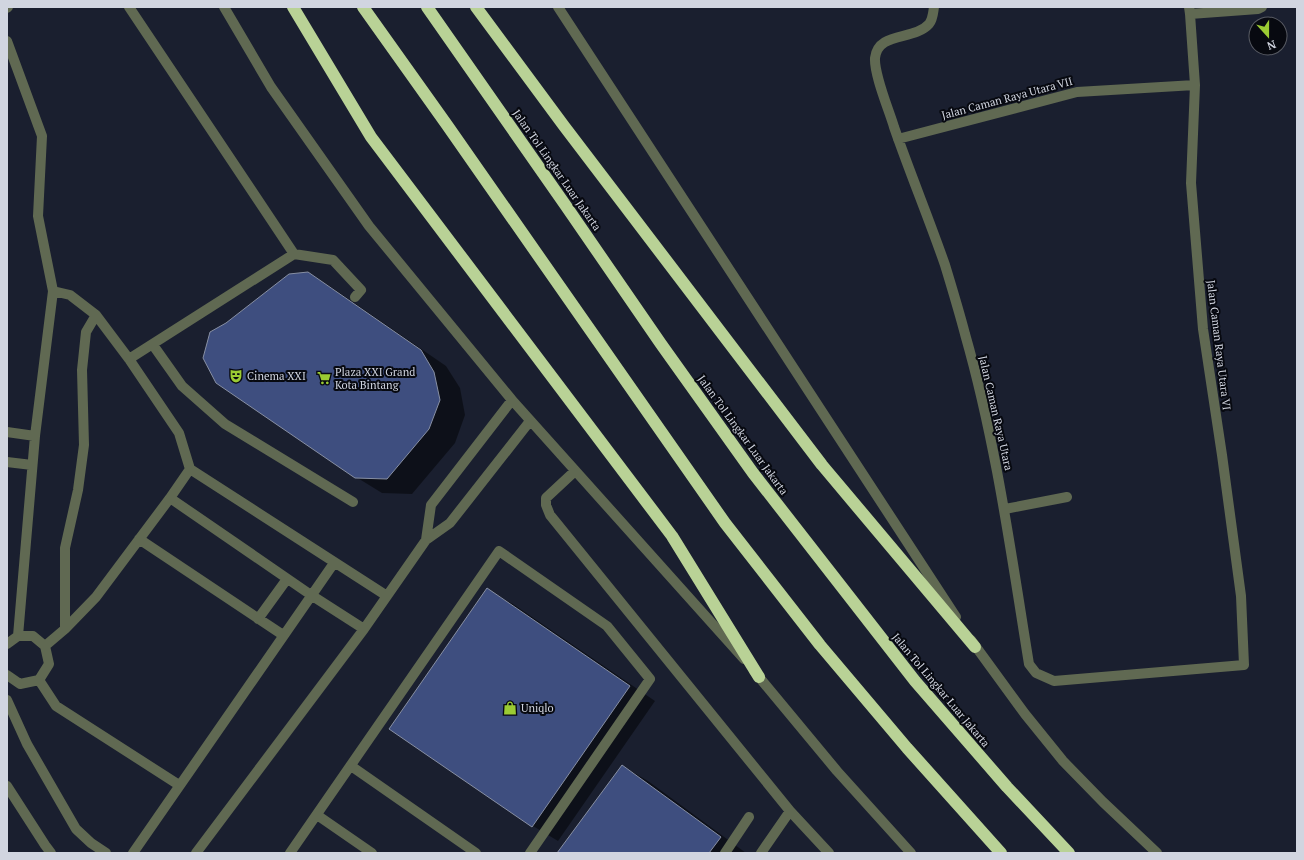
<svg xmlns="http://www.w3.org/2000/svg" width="1304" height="860" font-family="'PT Serif',serif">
  <rect width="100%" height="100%" fill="#1a1f2f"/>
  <path fill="#0007" d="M 308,273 L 334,289 L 446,366 L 460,388 L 465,415 L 455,443 L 412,494 L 382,493 L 356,477 Z
    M 487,590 L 513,604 L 655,701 L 558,841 L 533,826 L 390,729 Z
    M 622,766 L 648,781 L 746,853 L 558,853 Z"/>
  <path fill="#3e4e7f" stroke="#878fa3" d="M 308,272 L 421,350 L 434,372 L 440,400 L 429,429 L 387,479 L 355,478 L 216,383 L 203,358 L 210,332 L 226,323 L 289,274 Z
    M 487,588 L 630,686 L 532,827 L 389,729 Z
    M 622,765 L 721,837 L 709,853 L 557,853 Z"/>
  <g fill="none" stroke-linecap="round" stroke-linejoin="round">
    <path stroke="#606952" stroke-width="10" d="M 129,7 L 294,254
      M 224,7 L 271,87 L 369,226 L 512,400 L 744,659
      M 558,7 C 692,209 822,414 956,617
      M 934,7 C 933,13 933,19 929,24 C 914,41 878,31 875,58 C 874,75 889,110 894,127 C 910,173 929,219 945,265 C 952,288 959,311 965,334 C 996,442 1011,553 1029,664 L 1036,673 L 1054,681 L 1244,665 L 1241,596 L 1222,455 L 1203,329 L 1191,183 L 1195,85 L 1190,14
      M 1189,7 L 1190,14 L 1258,9 L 1262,7
      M 7,8 L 8,7
      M 7,41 L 42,136 L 38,216 L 53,291 L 35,436 L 18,636
      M 898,139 L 1077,92 L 1195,85
      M 53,291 L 70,295 L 96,315 L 129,359 L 179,433 L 190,469 L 387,596
      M 153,345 L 182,386 L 225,424 L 353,502
      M 129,359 L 294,254 L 333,260 L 361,290 L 355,297
      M 7,432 L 35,436
      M 7,462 L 32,465
      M 575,471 L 546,498 L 546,505 L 550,515 L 790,811 L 829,853
      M 170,498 L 190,469
      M 1005,509 L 1067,497
      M 139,539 L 283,635
      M 426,540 L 431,505 L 512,400
      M 258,619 L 287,579
      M 65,629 L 65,548 L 78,490 L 84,445 L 82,370 L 86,332 L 96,315
      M 971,640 L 1025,714 L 1063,761 L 1103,802 L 1157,853
      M 7,644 L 18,636 L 33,636 L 45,646 L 49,664 L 39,680 L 20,684 L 7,675
      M 45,646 L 65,629 L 96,597 L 170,498 L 311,595 L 364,629
      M 754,671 L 837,771 L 911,853
      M 39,680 L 56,706 L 179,785
      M 7,700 L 27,744 L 76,829 L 91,843 L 106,853
      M 351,766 L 476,853
      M 7,786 L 45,845 L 51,853
      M 317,815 L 372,853
      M 133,853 L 334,563
      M 196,853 L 364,629 L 426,540 L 450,523 L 530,421
      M 290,853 L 499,551 L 607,626 L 650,679 L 530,853
      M 725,853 L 749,817
      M 761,853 L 790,811"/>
    <path stroke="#b9d296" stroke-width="12" d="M 293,7 L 371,137 L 672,536 L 759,677
      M 363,7 L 447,125 L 725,523 L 820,645 L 907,748 L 1001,853
      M 427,7 L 566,206 L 661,344 L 753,473 L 915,681 L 1007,787 L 1069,853
      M 476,7 L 564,126 L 822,465 L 975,647"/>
  </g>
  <defs>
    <g id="theatre-bare" transform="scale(1.08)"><path d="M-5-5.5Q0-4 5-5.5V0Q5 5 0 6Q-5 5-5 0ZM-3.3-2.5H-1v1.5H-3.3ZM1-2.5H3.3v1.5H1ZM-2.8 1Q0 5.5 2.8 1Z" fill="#9bcb33" stroke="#070910" stroke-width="2.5" paint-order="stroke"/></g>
    <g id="supermarket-bare" transform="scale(1.08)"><path d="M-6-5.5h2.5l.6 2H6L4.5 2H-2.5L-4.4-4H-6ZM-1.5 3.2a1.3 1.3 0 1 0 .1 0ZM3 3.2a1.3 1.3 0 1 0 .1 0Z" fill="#9bcb33" stroke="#070910" stroke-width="2.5" paint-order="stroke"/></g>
    <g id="shop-bare" transform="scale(1.08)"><path d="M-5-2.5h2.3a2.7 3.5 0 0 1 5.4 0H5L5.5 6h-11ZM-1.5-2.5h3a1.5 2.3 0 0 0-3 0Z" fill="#9bcb33" stroke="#070910" stroke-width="2.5" paint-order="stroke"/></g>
  </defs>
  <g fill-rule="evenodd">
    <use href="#theatre-bare" x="236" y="376"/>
    <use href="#supermarket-bare" x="324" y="378"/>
    <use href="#shop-bare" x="510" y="708"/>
  </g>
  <g text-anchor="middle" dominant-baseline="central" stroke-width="4" stroke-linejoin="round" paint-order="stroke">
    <g font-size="11" fill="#d1d5e0" stroke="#070910">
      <text transform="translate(1007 98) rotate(-15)">Jalan Caman Raya Utara VII</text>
      <text transform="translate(557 170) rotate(55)">Jalan Tol Lingkar Luar Jakarta</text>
      <text transform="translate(1219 345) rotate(83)">Jalan Caman Raya Utara VI</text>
      <text transform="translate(996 413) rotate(77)">Jalan Caman Raya Utara</text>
      <text transform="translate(743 435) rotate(54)">Jalan Tol Lingkar Luar Jakarta</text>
      <text transform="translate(941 690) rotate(50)">Jalan Tol Lingkar Luar Jakarta</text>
    </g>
    <g font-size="11" fill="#d1d5e0" stroke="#070910" text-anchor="start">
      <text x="335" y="372">Plaza XXI Grand<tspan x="335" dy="13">Kota Bintang</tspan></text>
      <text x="247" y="376">Cinema XXI</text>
      <text x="521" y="708">Uniqlo</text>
    </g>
  </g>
  <rect width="1304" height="860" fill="none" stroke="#d1d5e0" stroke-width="16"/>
  <g transform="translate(1268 36) rotate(159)"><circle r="19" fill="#070910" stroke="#585b63"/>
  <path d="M0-3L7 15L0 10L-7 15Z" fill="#9bcb33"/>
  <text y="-6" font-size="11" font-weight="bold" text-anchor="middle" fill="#d1d5e0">N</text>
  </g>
</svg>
